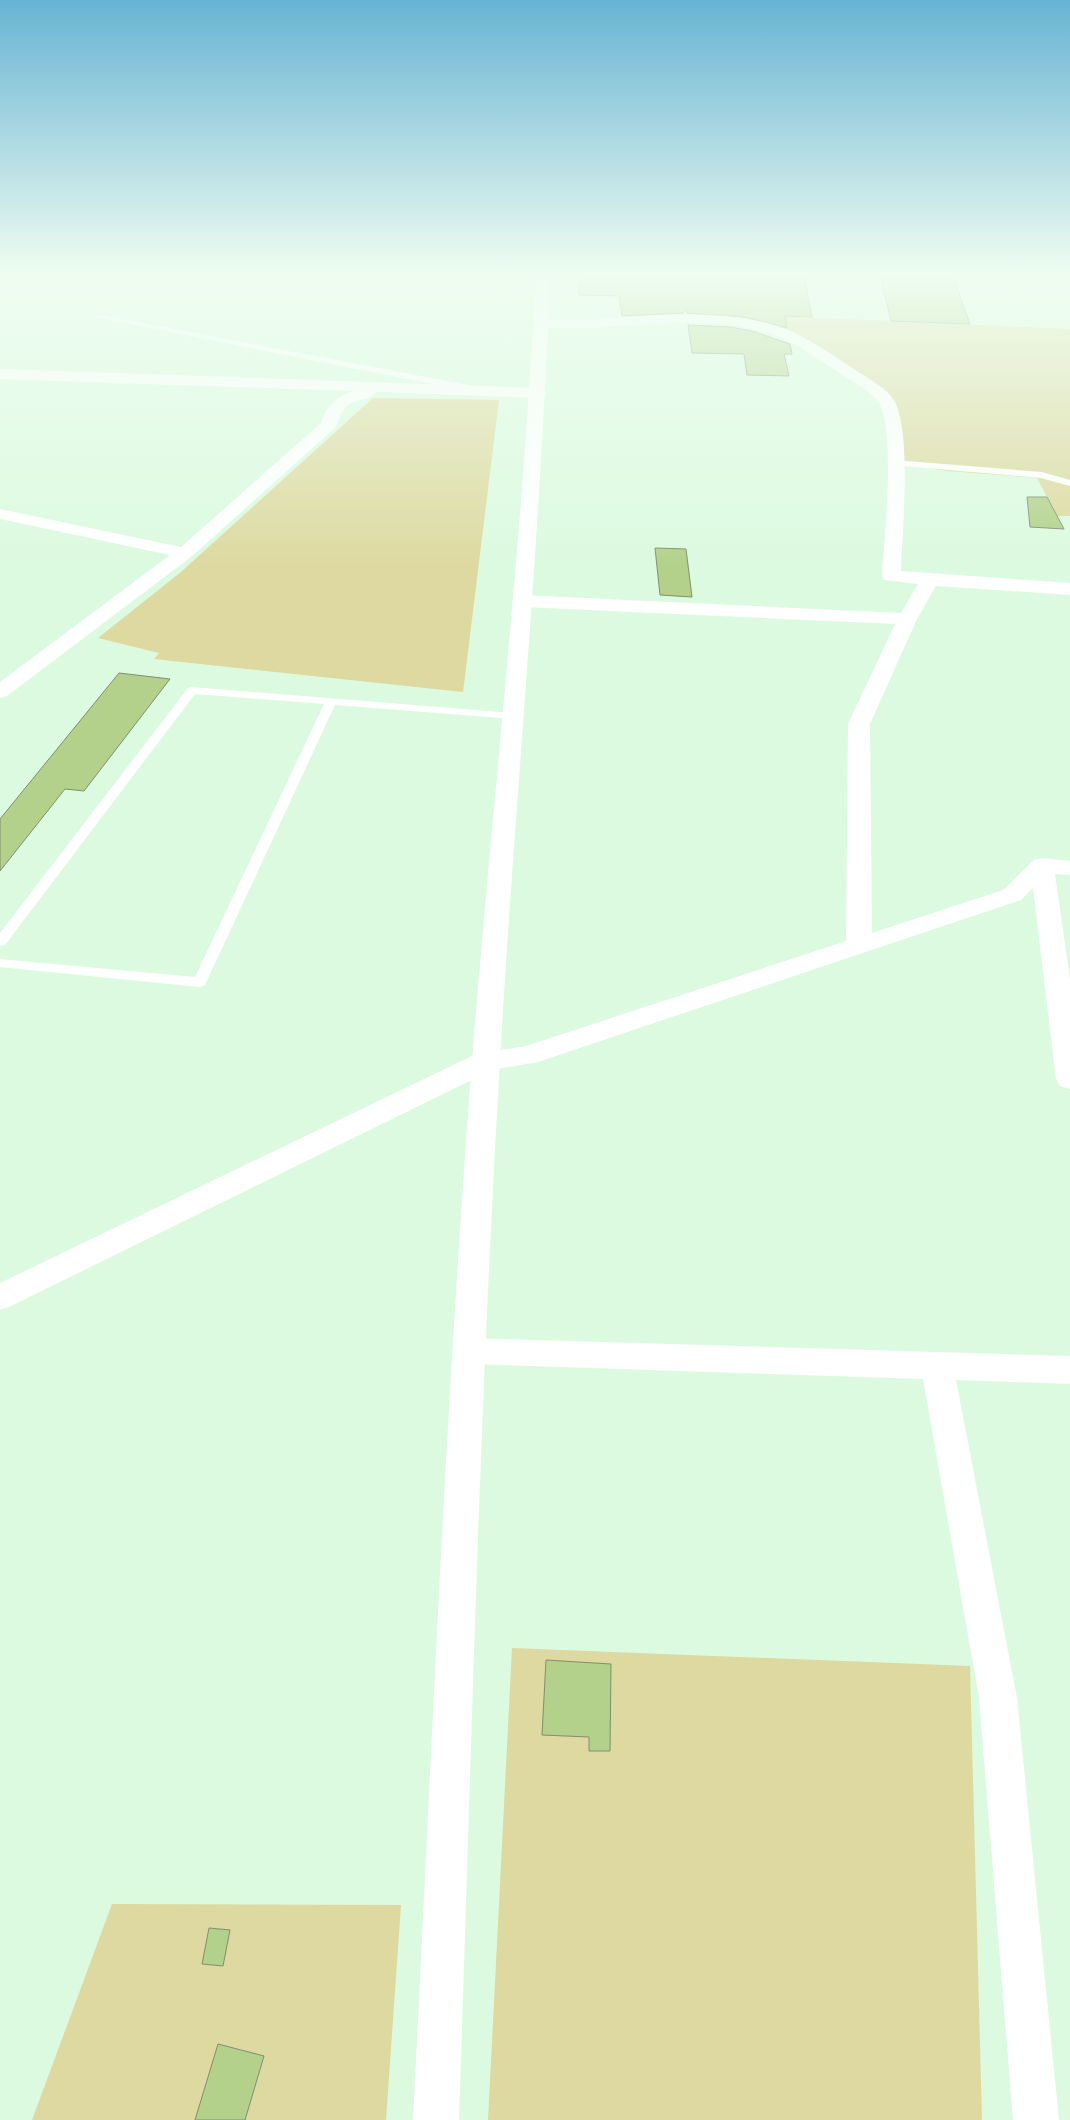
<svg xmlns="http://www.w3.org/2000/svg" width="1070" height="2120" font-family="Overpass,sans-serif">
  <rect width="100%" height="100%" fill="#dcfae0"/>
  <path fill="#ddd9a0" d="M 737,314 L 1070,329 L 1070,516 L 1057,516 L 1037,478 L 947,471 L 895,463 L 887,400 L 780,332 L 685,315 Z
    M 373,398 L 499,400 L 463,692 L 154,659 L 159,653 L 98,638 L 181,572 Z
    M 512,1648 L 970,1666 L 982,2120 L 488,2120 Z
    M 112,1904 L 401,1905 L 386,2120 L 32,2120 Z"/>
  <path fill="#b3d18a" stroke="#818e70" d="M 580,271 L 803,271 L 812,317 L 785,316 L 787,328 L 745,317 L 687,313 L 686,309 L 683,313 L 622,316 L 619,296 L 579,295 Z
    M 879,271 L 951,271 L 970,324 L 891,321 Z
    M 688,325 L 730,327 L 752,331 L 790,344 L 792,354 L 784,354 L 789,376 L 747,375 L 744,354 L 692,353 Z
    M 1027,497 L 1047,497 L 1064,529 L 1030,527 Z
    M 655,548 L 686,549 L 692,597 L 660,595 Z
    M 119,673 L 170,679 L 84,791 L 65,789 L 0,871 L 0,819 Z
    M 546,1660 L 611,1664 L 610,1751 L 589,1751 L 589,1737 L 542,1735 Z
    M 209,1928 L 230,1930 L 223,1966 L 202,1964 Z
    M 218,2044 L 264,2056 L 245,2120 L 195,2120 Z"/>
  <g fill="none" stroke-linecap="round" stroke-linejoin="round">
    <path fill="#fff" fill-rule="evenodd" d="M 96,314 L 473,386 L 477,389 L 473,392 L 99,318 L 96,318 Z
      M 895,460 L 1042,472 L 1070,480 L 1070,486 L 1041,478 L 892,465 L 890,463 Z
      M 192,687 L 513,713 L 519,716 L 513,719 L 335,705 L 205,985 L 200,987 L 0,967 L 0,959 L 195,977 L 324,704 L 195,694 L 5,945 L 0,946 L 0,933 L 188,688 Z"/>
    <path fill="#fff" fill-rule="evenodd" d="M 8,271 L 24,271 L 0,286 L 0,276 Z
      M 662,315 C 705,314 752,314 793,332 C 814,342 834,356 854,369 C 867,378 888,388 895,402 C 912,438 902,530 901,571 L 1070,583 L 1070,595 L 936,586 L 917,619 L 870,724 L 872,933 L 1003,890 L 1034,860 L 1042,858 L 1070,861 L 1070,875 L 1055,874 L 1070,979 L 1070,1089 L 1060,1086 L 1056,1079 L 1033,888 L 1021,900 L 538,1062 L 492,1070 L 11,1306 L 0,1310 L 0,1283 L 476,1054 L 526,1046 L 846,941 L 848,724 L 895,624 L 522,607 L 515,605 L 512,601 L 515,597 L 522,595 L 901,613 L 918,584 L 884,580 L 882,576 C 884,539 896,432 879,403 C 873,392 845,377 834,369 C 815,358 797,343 775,335 C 717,315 651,325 591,328 C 575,329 558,328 542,327 L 537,326 L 535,323 L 537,320 L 542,319 L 585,320 Z
      M 0,369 L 538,388 L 543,390 L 546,393 L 543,396 L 538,398 L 377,392 C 372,400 356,399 348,405 C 340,411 340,420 335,428 L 191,557 L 7,696 L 0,698 L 0,682 L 170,555 L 0,519 L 0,509 L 181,547 L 321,423 C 326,406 337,396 354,391 L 0,379 Z
      M 470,1338 L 1070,1356 L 1070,1384 L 956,1380 L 1017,1698 L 1059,2120 L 1013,2120 L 979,1698 L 923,1379 L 470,1364 L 458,1360 L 454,1351 L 458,1342 Z"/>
    <path fill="#fff" fill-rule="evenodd" d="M 536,271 L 550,271 C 541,535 515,797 500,1060 C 479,1413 471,1767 459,2120 L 413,2120 C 431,1767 445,1413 472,1060 C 493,797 523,535 536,271 Z"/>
  </g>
  <linearGradient id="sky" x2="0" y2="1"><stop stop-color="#67b4d3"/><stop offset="0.48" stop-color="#effdf1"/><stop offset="1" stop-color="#effdf1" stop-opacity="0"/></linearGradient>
  <rect width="1070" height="568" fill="url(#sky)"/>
</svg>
